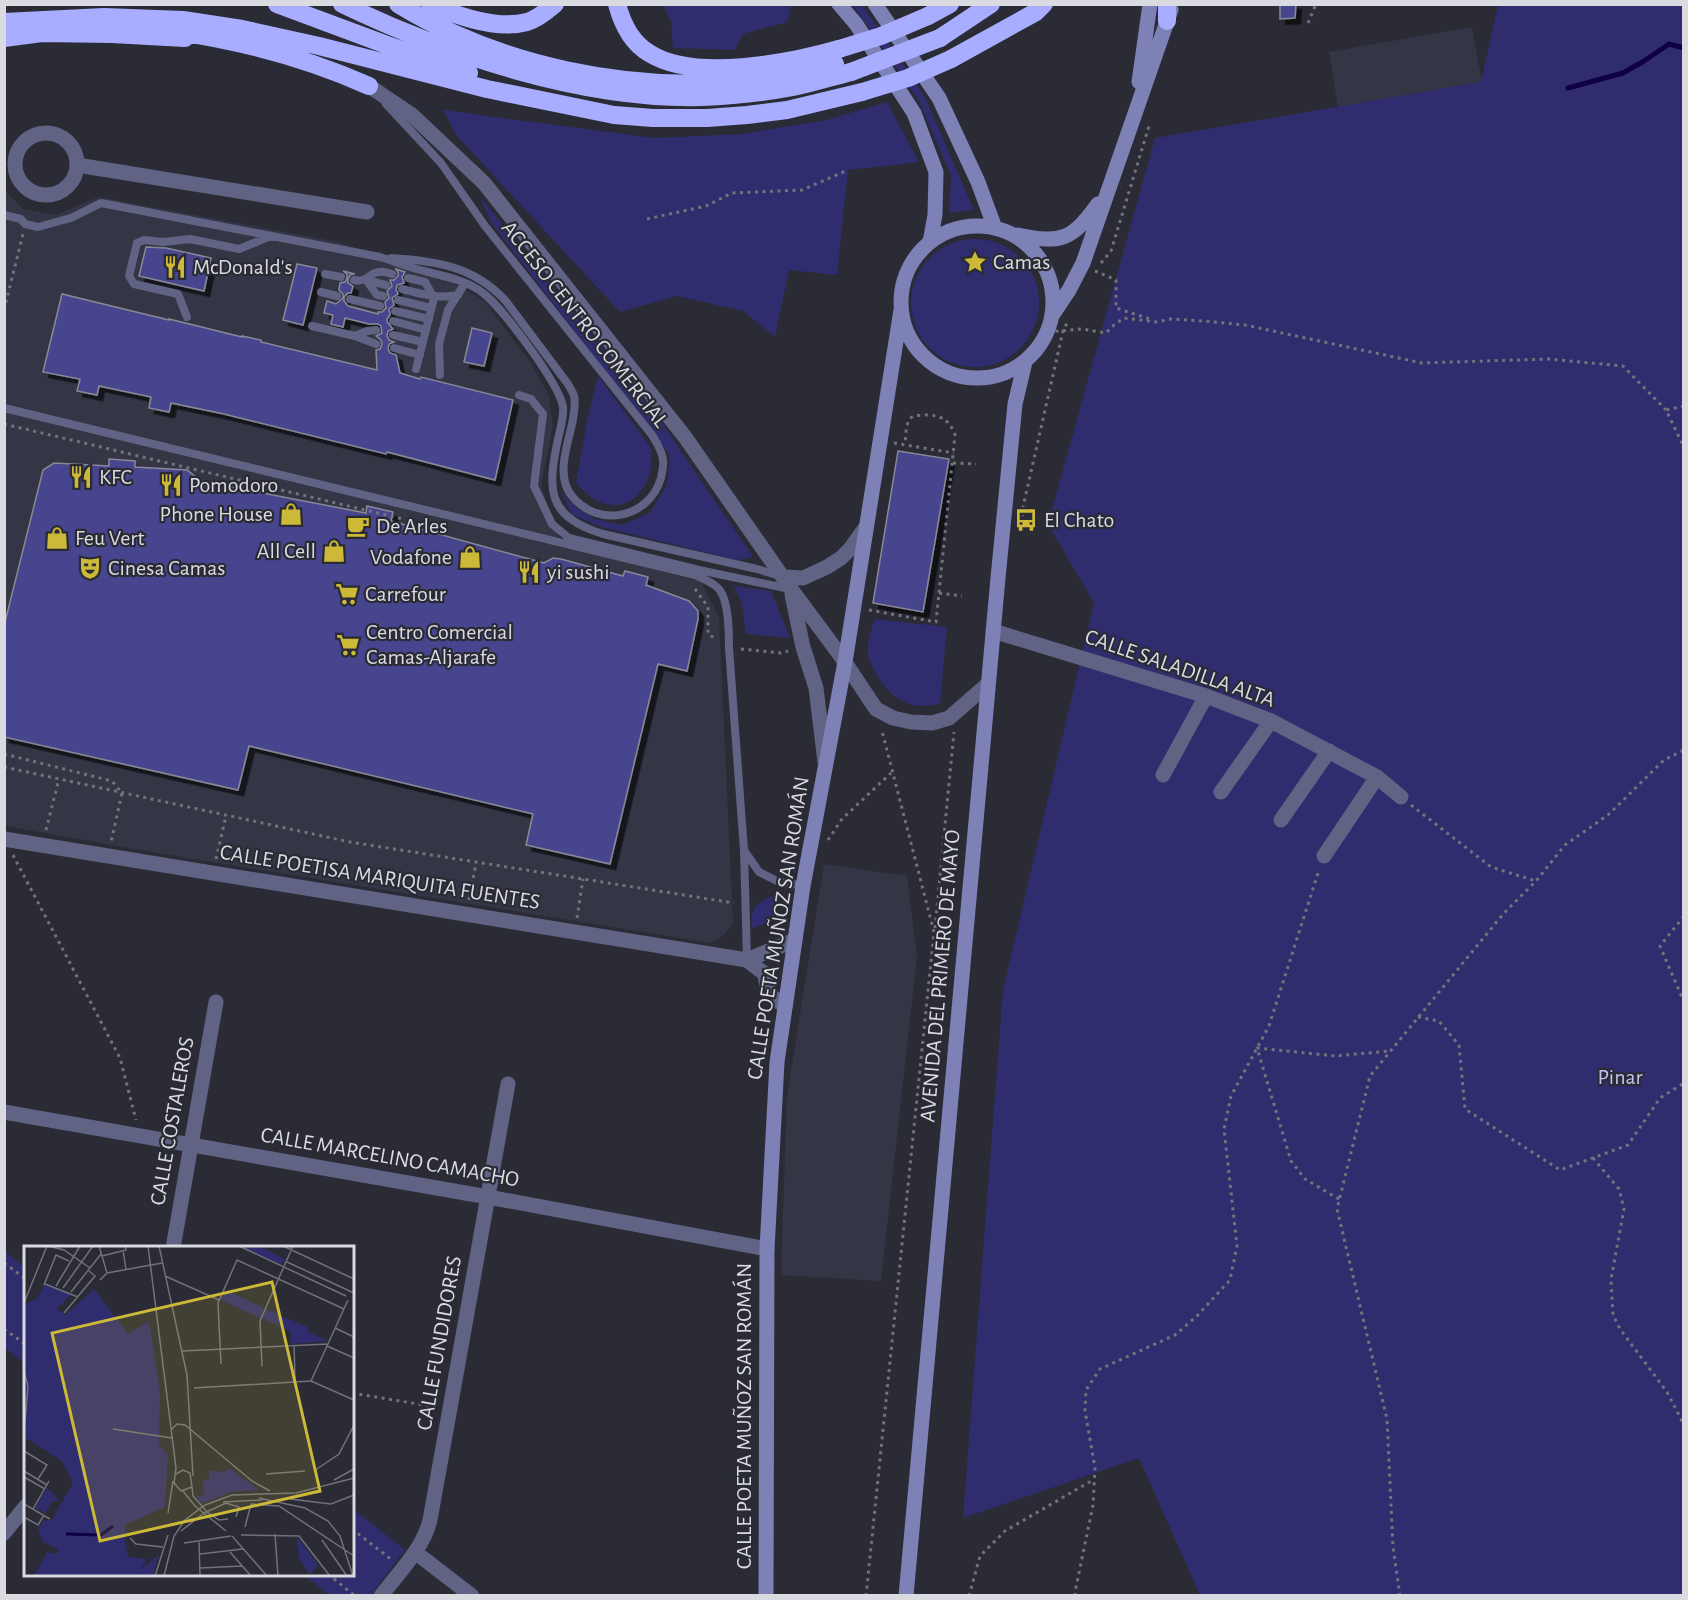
<svg xmlns="http://www.w3.org/2000/svg" width="1688" height="1600" font-family="'Alegreya Sans',sans-serif">
  <defs>
    <filter id="shadow"><feDropShadow dx="5.5" dy="5.5" stdDeviation="0" flood-color="#0009"/></filter>
  </defs>
  <rect width="100%" height="100%" fill="#2a2b35"/>
  <path fill="#343645" d="M 1472,27 L 1482,82 L 1338,107 L 1329,52 Z
    M 4,189 L 23,209 L 56,215 L 99,197 L 338,242 L 460,286 L 484,301 L 531,363 L 549,396 L 553,426 L 541,486 L 561,543 L 701,582 L 719,617 L 733,922 L 725,934 L 711,943 L 163,854 L 5,826 Z
    M 824,864 L 907,876 L 917,957 L 881,1281 L 781,1275 L 787,1096 Z"/>
  <path fill="#302d6f" d="M 786,4 L 791,7 L 787,22 L 743,34 L 735,50 L 673,48 L 671,21 L 663,5 Z
    M 853,5 L 861,5 L 869,15 L 925,97 L 974,210 L 949,213 L 951,176 L 919,101 Z
    M 1498,5 L 1683,5 L 1683,1595 L 1200,1595 L 1139,1458 L 963,1518 L 1003,990 L 1094,603 L 1048,524 L 1155,138 L 1481,82 Z
    M 887,102 L 919,162 L 848,170 L 837,275 L 789,270 L 775,337 L 743,311 L 677,296 L 620,312 L 456,135 L 443,110 L 654,138 L 741,134 L 826,120 Z
    M 480,197 L 662,423 L 753,557 L 737,560 L 598,526 L 572,514 L 561,492 L 577,508 L 594,519 L 622,525 L 651,512 L 667,484 L 670,455 L 492,224 Z
    M911 303a64 64 0 1 1 128 0a64 64 0 1 1-128 0Z
    M 598,376 L 651,448 C 657,501 609,527 576,482 L 587,422 Z
    M 734,586 L 771,591 L 790,638 L 746,634 L 742,604 Z
    M 874,619 L 947,627 L 940,703 C 908,713 887,696 873,668 C 872,664 868,660 868,655 C 866,648 872,628 874,619 Z
    M 772,896 L 778,902 L 775,920 L 752,928 C 750,907 755,905 772,896 Z
    M 4,1251 L 25,1267 L 25,1364 L 5,1348 Z
    M 353,1509 L 405,1550 L 371,1595 L 330,1595 L 303,1575 L 352,1574 Z"/>
  <g fill="none" stroke-linecap="round" stroke-linejoin="round">
    <path stroke="#0f0042" stroke-width="5" d="M 1568,88 L 1623,73 L 1644,61 L 1669,44 L 1684,48"/>
  </g>
  <path fill="#46458e" stroke="#888995" stroke-width="1.5" filter="url(#shadow)" d="M 1280,4 L 1296,4 L 1295,18 L 1280,19 Z
    M 146,247 L 166,248 L 211,258 L 204,291 L 139,276 Z
    M 297,264 L 317,268 L 303,325 L 283,320 Z
    M 396,269 L 405,272 L 402,277 L 404,283 L 397,285 L 396,290 L 398,294 L 392,298 L 394,305 L 389,309 L 390,315 L 387,319 L 387,322 L 393,329 L 388,331 L 387,336 L 389,340 L 394,342 L 389,344 L 388,349 L 390,353 L 396,355 L 400,373 L 420,379 L 421,377 L 513,400 L 495,480 L 387,452 L 386,454 L 224,414 L 171,403 L 169,412 L 149,408 L 151,397 L 99,386 L 97,395 L 77,391 L 80,379 L 43,372 L 62,294 L 169,320 L 169,319 L 242,337 L 242,336 L 261,340 L 261,342 L 377,370 L 376,350 L 380,349 L 382,344 L 381,340 L 376,336 L 382,333 L 381,326 L 378,324 L 369,324 L 345,318 L 343,327 L 331,324 L 333,315 L 324,313 L 327,301 L 336,304 L 343,298 L 343,294 L 339,290 L 340,283 L 345,282 L 347,279 L 347,274 L 343,271 L 355,274 L 351,274 L 348,279 L 348,283 L 353,286 L 351,293 L 348,293 L 344,297 L 344,301 L 348,306 L 378,314 L 378,312 L 382,312 L 386,308 L 385,302 L 389,298 L 387,291 L 392,286 L 390,280 L 394,280 L 398,276 L 398,272 Z
    M 472,328 L 492,333 L 484,366 L 464,362 Z
    M 898,451 L 949,459 L 923,612 L 873,603 Z
    M 109,459 L 135,461 L 135,467 L 187,470 L 201,481 L 366,513 L 367,506 L 393,512 L 391,521 L 544,563 L 553,558 L 561,559 L 623,576 L 625,571 L 648,577 L 646,585 L 689,601 L 698,611 L 698,619 L 687,671 L 658,664 L 610,864 L 526,845 L 533,814 L 249,746 L 238,790 L 4,737 L 4,626 L 43,470 L 54,463 L 109,466 Z"/>
  <g fill="none" stroke-linecap="round" stroke-linejoin="round">
    <path stroke="#72737b" stroke-width="3" stroke-dasharray="3 4.5" stroke-linecap="butt" d="M 1308,23 L 1316,4
      M 647,219 L 706,206 L 732,193 L 802,190 L 848,170
      M 1101,263 L 1111,251 L 1149,126
      M 1095,271 L 1116,280 L 1116,308 L 1150,319
      M 4,310 L 23,234
      M 1048,332 L 1082,329 L 1106,333 L 1114,325 L 1124,318 L 1157,322 L 1171,319 L 1204,321 L 1245,325 L 1422,363 L 1548,359 L 1623,366 L 1666,410
      M 1684,406 L 1666,410 L 1684,447
      M 4,424 L 403,519
      M 894,443 L 954,453
      M 953,463 L 976,464
      M 1020,531 L 1023,507 L 1063,331 L 1068,321
      M 695,589 L 708,607 L 708,634 L 716,639
      M 939,593 L 962,596
      M 869,610 L 936,622 L 955,435 C 950,421 942,415 926,415 C 922,415 916,415 912,417 C 905,422 906,437 905,444
      M 741,649 L 781,653 L 788,651
      M 4,754 L 112,781 L 122,793 L 111,842
      M 4,767 L 350,842 L 734,903
      M 1411,805 L 1491,867 L 1536,881
      M 46,830 L 59,779
      M 828,840 L 842,819 L 891,773
      M 13,855 L 120,1058 L 136,1120
      M 216,859 L 226,816
      M 469,900 L 476,863
      M 1684,916 L 1660,946 L 1684,1002
      M 577,918 L 583,879
      M 935,928 L 954,732
      M 1418,1017 L 1439,1021 L 1459,1045 L 1465,1109 L 1560,1170 L 1628,1145 L 1660,1098 L 1684,1083
      M 1593,1158 L 1619,1189 L 1624,1209 L 1611,1279 L 1613,1315 L 1620,1329 L 1667,1392 L 1684,1425
      M 1339,1199 L 1305,1179 L 1291,1161 L 1257,1048 L 1335,1056 L 1390,1051
      M 4,1263 L 26,1279
      M 4,1329 L 26,1345
      M 352,1393 L 436,1407
      M 352,1529 L 392,1560
      M 328,1574 L 355,1596
      M 866,1596 L 934,932 L 882,731
      M 969,1596 L 980,1556 L 1005,1531 L 1093,1480
      M 1075,1596 L 1075,1592 L 1093,1505 L 1095,1468 L 1085,1411 L 1086,1390 L 1100,1369 L 1175,1335 L 1197,1316 L 1230,1280 L 1237,1246 L 1224,1129 L 1231,1096 L 1269,1026 L 1319,870
      M 1400,1596 L 1393,1547 L 1387,1419 L 1337,1209 L 1370,1076 L 1504,913 L 1536,881 L 1565,845 L 1608,815 L 1664,760 L 1684,750"/>
    <path stroke="#606384" stroke-width="8" d="M 386,104 L 441,163 L 485,226 L 652,435 C 656,442 662,450 663,460 C 664,465 662,472 661,478 C 649,519 597,529 571,495 C 555,474 569,442 573,419 C 574,411 576,404 574,396 C 573,392 570,388 568,384 L 505,300 C 473,266 436,261 391,258
      M 4,215 L 21,219 L 25,224 L 38,227 L 71,218 L 101,203 L 380,257 C 390,260 400,264 410,267 C 434,275 462,277 483,293 C 502,307 560,385 563,407 C 564,417 560,430 558,439 C 547,490 547,517 603,534 L 757,569 L 780,576
      M 325,274 L 341,277
      M 408,278 L 425,282 L 434,298 L 416,369
      M 354,280 C 368,283 369,272 380,272 C 384,271 388,273 392,274
      M 366,280 L 377,295 L 383,296
      M 366,280 L 386,285
      M 402,289 C 422,294 437,299 458,295
      M 321,292 L 337,296
      M 350,299 L 380,306
      M 398,300 L 431,308
      M 395,311 L 429,319
      M 187,317 L 178,294 L 134,284 L 129,276 L 137,243 L 144,240 L 163,242 L 190,239 L 239,249 L 271,236
      M 393,321 L 426,330
      M 312,326 L 355,336 L 367,331 L 376,330
      M 393,335 L 423,342
      M 355,336 L 376,344
      M 394,348 L 420,355
      M 440,375 L 439,344 L 448,310 L 465,283
      M 519,395 L 531,399 L 543,414 L 534,486 L 552,524 L 569,538 L 699,570 L 790,589
      M 4,408 L 695,575 C 702,578 711,582 717,587 C 729,597 729,632 729,648 L 744,850 L 747,960
      M 744,850 L 759,872 L 777,881 L 803,886"/>
    <path stroke="#606384" stroke-width="15" d="M 369,86 L 412,115 L 484,183 L 685,437 L 791,589 L 840,655 L 876,709 L 893,718 L 911,722 L 932,723 L 949,718 L 988,684
      M15 164a31 31 0 1 1 62 0a31 31 0 1 1-62 0Z
      M 77,165 L 367,212
      M 783,577 L 803,578 L 827,567 L 841,558 L 850,549 L 865,528
      M 792,595 L 803,647 L 816,688 L 825,762
      M 993,631 L 1206,696 L 1271,721 L 1377,777 L 1401,797
      M 1163,775 L 1206,696
      M 1221,792 L 1271,721
      M 1281,820 L 1329,751
      M 4,839 L 747,960 L 765,974 C 767,993 768,995 785,1006
      M 1324,856 L 1377,777
      M 747,960 L 795,940
      M 4,1112 L 488,1197 L 767,1249
      M 173,1248 L 216,1002
      M 4,1533 L 26,1506
      M 415,1552 L 472,1596
      M 381,1596 C 399,1572 423,1549 430,1520 L 508,1084"/>
    <path stroke="#7d81b6" stroke-width="15" d="M 839,4 L 856,24 L 914,113 L 936,172 L 935,215 L 930,242
      M 875,4 L 939,98 L 978,182 L 995,228
      M 1139,82 L 1150,4
      M901 302a76 76 0 1 1 152 0a76 76 0 1 1-152 0Z
      M 1018,235 C 1061,244 1072,240 1098,204
      M 1053,314 L 1069,290 L 1083,263 L 1171,10
      M 766,1596 L 767,1249 L 777,1062 L 803,886 L 845,662 L 901,310
      M 906,1596 L 998,578 L 1015,404 L 1025,362"/>
    <path stroke="#a8adff" stroke-width="18" d="M 277,4 L 387,45 L 469,73
      M 342,4 C 448,55 583,100 702,97 C 729,96 767,92 793,87 C 812,83 832,77 851,72
      M 398,4 C 499,66 632,94 750,80 C 778,77 807,70 835,64
      M 430,4 C 457,16 498,30 527,22 C 537,19 547,11 555,4
      M 617,4 C 622,23 632,43 649,53 C 694,82 790,63 839,49
      M 1167,4 L 1167,21
      M 928,16 L 950,4
      M 4,22 L 104,17 L 183,20 L 242,29 L 319,46 L 487,89 L 614,115 L 653,118 L 707,118 L 747,115 L 787,110 L 862,92
      M 174,31 C 241,41 307,58 369,86
      M 4,38 L 42,33 L 112,34 L 185,38
      M 940,38 L 991,4
      M 951,59 L 1036,12 L 1044,4"/>
    <path stroke="#a8adff" stroke-width="18" d="M 839,49 L 881,36 L 928,16
      M 851,72 L 940,38
      M 862,92 L 908,78 L 951,59"/>
  </g>
  <defs>
    <g id="sight-bare" transform="scale(1.8)"><path d="M0-6L1.8-2.2L6-1.7L2.9 1.2L3.7 5.4L0 3.3L-3.7 5.4L-2.9 1.2L-6-1.7L-1.8-2.2Z" fill="#cdb938" stroke="#2a2b35" stroke-width="2.5" paint-order="stroke"/></g>
    <g id="restaurant-bare" transform="scale(1.8)"><path d="M-5-6h1v4h1v-4h1v4h1v-4h1v5L-1.5 .5V6h-2V.5L-5-1ZM5-6V6H3V1.5H1.5Q1.5-4 5-6Z" fill="#cdb938" stroke="#2a2b35" stroke-width="2.5" paint-order="stroke"/></g>
    <g id="shop-bare" transform="scale(1.8)"><path d="M-5-2.5h2.3a2.7 3.5 0 0 1 5.4 0H5L5.5 6h-11ZM-1.5-2.5h3a1.5 2.3 0 0 0-3 0Z" fill="#cdb938" stroke="#2a2b35" stroke-width="2.5" paint-order="stroke"/></g>
    <g id="bus-bare" transform="scale(1.8)"><path d="M-5-6H5V4H4V6H2V4H-2V6H-4V4H-5ZM-3.5-4V0h7V-4ZM-3.5 1.2v1.5H-2V1.2ZM2 1.2v1.5H3.5V1.2Z" fill="#cdb938" stroke="#2a2b35" stroke-width="2.5" paint-order="stroke"/></g>
    <g id="cafe-bare" transform="scale(1.8)"><path d="M-5.5-4.5H6V0H3Q3 3.5 0 3.5H-2.5Q-5.5 3.5-5.5 0ZM3-3.2v2h1.7v-2ZM-6 4.5H4V6H-6Z" fill="#cdb938" stroke="#2a2b35" stroke-width="2.5" paint-order="stroke"/></g>
    <g id="theatre-bare" transform="scale(1.8)"><path d="M-5-5.5Q0-4 5-5.5V0Q5 5 0 6Q-5 5-5 0ZM-3.3-2.5H-1v1.5H-3.3ZM1-2.5H3.3v1.5H1ZM-2.8 1Q0 5.5 2.8 1Z" fill="#cdb938" stroke="#2a2b35" stroke-width="2.5" paint-order="stroke"/></g>
    <g id="supermarket-bare" transform="scale(1.8)"><path d="M-6-5.5h2.5l.6 2H6L4.5 2H-2.5L-4.4-4H-6ZM-1.5 3.2a1.3 1.3 0 1 0 .1 0ZM3 3.2a1.3 1.3 0 1 0 .1 0Z" fill="#cdb938" stroke="#2a2b35" stroke-width="2.5" paint-order="stroke"/></g>
  </defs>
  <g fill-rule="evenodd">
    <use href="#sight-bare" x="975" y="262"/>
    <use href="#restaurant-bare" x="175" y="267"/>
    <use href="#restaurant-bare" x="81" y="477"/>
    <use href="#restaurant-bare" x="171" y="485"/>
    <use href="#shop-bare" x="291" y="514"/>
    <use href="#bus-bare" x="1026" y="520"/>
    <use href="#cafe-bare" x="358" y="526"/>
    <use href="#shop-bare" x="57" y="538"/>
    <use href="#shop-bare" x="334" y="551"/>
    <use href="#shop-bare" x="470" y="557"/>
    <use href="#theatre-bare" x="90" y="568"/>
    <use href="#restaurant-bare" x="529" y="572"/>
    <use href="#supermarket-bare" x="347" y="594"/>
    <use href="#supermarket-bare" x="348" y="645"/>
  </g>
  <g text-anchor="middle" dominant-baseline="central" stroke-width="4.5" stroke-linejoin="round" paint-order="stroke">
    <g font-size="22" fill="#dadbe1" stroke="#2a2b35" text-anchor="start">
      <text x="993" y="262">Camas</text>
      <text x="193" y="267">McDonald's</text>
      <text x="99" y="477">KFC</text>
      <text x="189" y="485">Pomodoro</text>
      <text x="273" y="514" text-anchor="end">Phone House</text>
      <text x="1044" y="520">El Chato</text>
      <text x="376" y="526">De Arles</text>
      <text x="75" y="538">Feu Vert</text>
      <text x="316" y="551" text-anchor="end">All Cell</text>
      <text x="452" y="557" text-anchor="end">Vodafone</text>
      <text x="108" y="568">Cinesa Camas</text>
      <text x="547" y="572">yi sushi</text>
      <text x="365" y="594">Carrefour</text>
      <text x="366" y="632">Centro Comercial<tspan x="366" dy="25">Camas-Aljarafe</tspan></text>
    </g>
    <g font-size="22" fill="#dadbe1" stroke="#2a2b35">
      <text transform="translate(585 324) rotate(52)">ACCESO CENTRO COMERCIAL</text>
      <text transform="translate(1180 668) rotate(19)">CALLE SALADILLA ALTA</text>
      <text transform="translate(380 877) rotate(9)">CALLE POETISA MARIQUITA FUENTES</text>
      <text transform="translate(778 928) rotate(-81)">CALLE POETA MUÑOZ SAN ROMÁN</text>
      <text transform="translate(940 976) rotate(-85)">AVENIDA DEL PRIMERO DE MAYO</text>
      <text transform="translate(172 1121) rotate(-80)">CALLE COSTALEROS</text>
      <text transform="translate(390 1157) rotate(10)">CALLE MARCELINO CAMACHO</text>
      <text transform="translate(439 1343) rotate(-80)">CALLE FUNDIDORES</text>
      <text transform="translate(744 1416) rotate(-90)">CALLE POETA MUÑOZ SAN ROMÁN</text>
    </g>
    <g font-size="22" fill="#bfc3ed" stroke="#2a2b35">
      <text x="1620" y="1077">Pinar</text>
    </g>
  </g>
  <g transform="translate(24 1246)">
    <rect width="330" height="330" fill="#2a2b35"/>
    <path d="M 235,0 L 263,14 L 256,18 L 220,2 ZM 21,39 L 48,48 L 33,63 L 41,69 L 70,43 L 104,88 L 125,75 L 136,146 L 135,199 L 144,208 L 141,261 L 101,279 L 101,297 L 104,311 L 123,313 L 116,324 L 134,309 L 129,330 L 10,330 L 23,306 L 32,308 L 35,304 L 18,295 L 14,283 L 20,274 L 27,275 L 49,237 L 38,215 L 0,191 L 0,58 L 12,53 ZM 201,44 L 240,62 L 236,72 L 197,54 ZM 242,63 L 285,82 L 284,86 L 304,95 L 267,98 L 266,85 L 238,72 ZM 206,223 L 235,244 L 207,246 L 177,258 L 172,251 L 180,248 L 179,234 L 185,233 L 185,224 L 199,226 ZM 23,242 L 36,255 L 28,255 L 21,267 L 11,262 ZM 273,291 L 294,319 L 286,329 L 275,313 Z" fill="#302d6f"/>
    <path fill="none" stroke="#0f0042" stroke-width="3" d="M 42,288 L 77,289 L 89,280"/>
    <path fill="none" stroke="#70717a" stroke-width="1.5" d="M 24,0 L 40,4 L 66,22M 75,0 L 83,27M 124,0 L 152,222 L 150,237 L 157,245 L 168,241 L 166,227 L 159,224 L 152,228M 135,0 L 163,129 L 169,230M 215,0 L 322,50M 259,0 L 330,33M 99,4 L 102,24M 78,10 L 102,4 L 101,0M 263,16 L 330,47M 141,30 L 195,54M 76,34 L 83,27 L 138,17M 21,38 L 54,51M 20,39 L 32,9 L 45,15M 32,40 L 56,0M 39,42 L 69,0M 47,46 L 77,8M 0,57 L 23,0M 40,67 L 71,30 L 65,25M 311,82 L 330,91M 270,99 L 271,135M 303,100 L 330,112M 158,105 L 304,98M 197,118 L 194,57 L 213,14 L 320,63M 238,120 L 236,75 L 269,0M 0,126 L 4,140 L 0,186M 287,135 L 324,54M 170,142 L 287,135 L 330,154M 89,183 L 148,192M 147,184 L 153,178 L 161,179 L 228,235 L 246,245M 0,205 L 23,219 L 14,233M 0,225 L 23,239M 290,225 L 315,208 L 330,179M 242,228 L 281,225M 0,231 L 21,243M 310,234 L 330,223M 168,241 L 169,250 L 184,267 L 195,274 L 204,273M 159,245 L 171,260 L 202,285M 235,252 L 281,262 L 304,275 L 316,290 L 329,330M 266,253 L 307,258 L 330,249M 199,256 L 238,254M 0,258 L 26,273M 9,263 L 25,235M 144,267 L 149,235M 0,271 L 14,279 L 20,269M 221,281 L 227,258 L 255,260 L 330,310M 157,285 L 180,267 L 202,257 L 215,261 L 212,271M 251,288 L 254,330M 217,289 L 275,290 L 306,330M 208,290 L 243,330M 106,292 L 112,298 L 139,301M 175,294 L 176,330M 298,294 L 323,330M 160,297 L 207,290M 206,306 L 227,330M 176,308 L 219,303M 176,322 L 218,320M 131,330 L 144,289M 140,330 L 150,290 L 161,274 L 181,259 L 208,249 L 272,247 L 330,232"/>
    <path fill="#cdb938" fill-opacity="0.15" stroke="#cdb938" stroke-width="3" d="M 248,36 L 296,245 L 76,295 L 28,87 Z"/>
    <rect width="330" height="330" fill="none" stroke="#dadbe1" stroke-width="3"/>
  </g>
  <rect width="1688" height="1600" fill="none" stroke="#dadbe1" stroke-width="12"/>
</svg>
